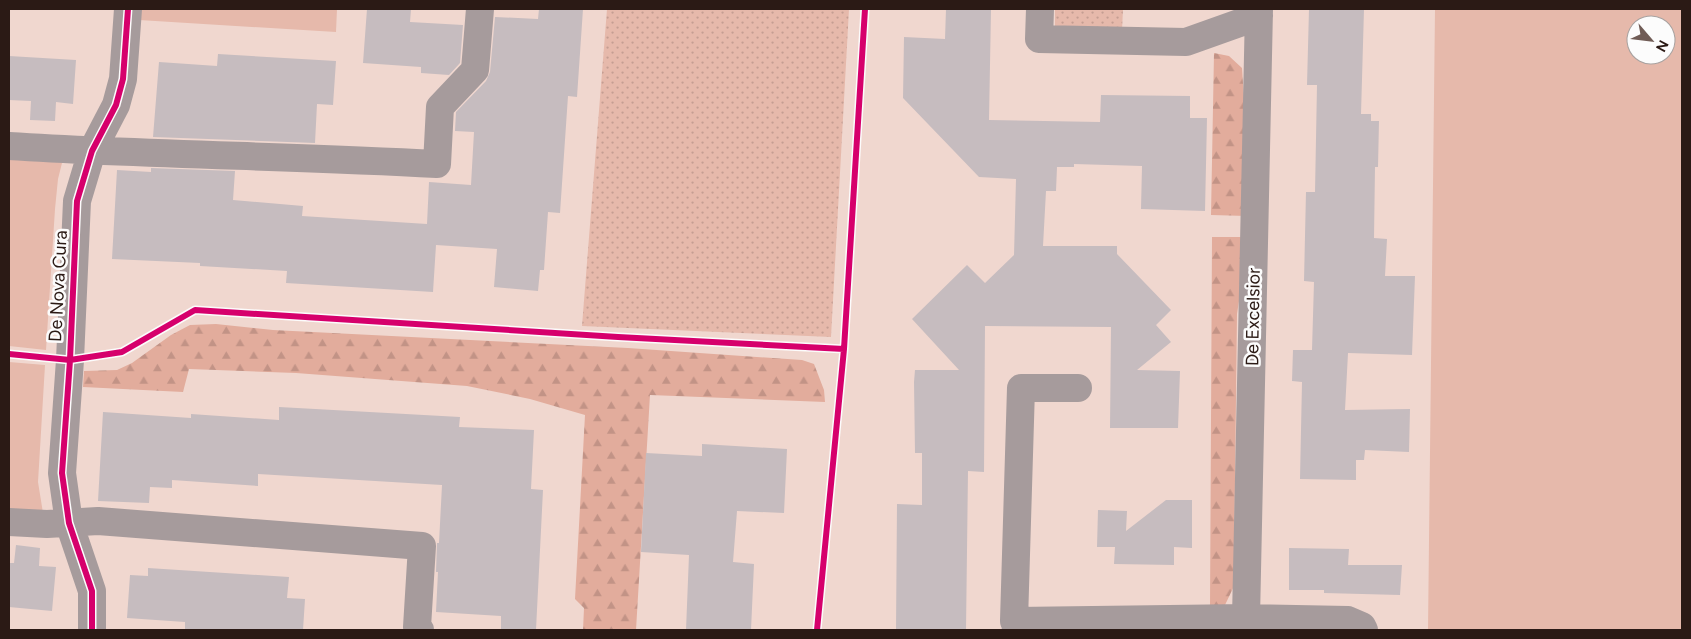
<svg xmlns="http://www.w3.org/2000/svg" width="1691" height="639" font-family="Figtree,sans-serif">
  <defs>
    <pattern id="forest-firs" width="22" height="20" patternUnits="userSpaceOnUse" patternTransform="scale(1.25)"><rect width="22" height="20" fill="#e2ac9c"/><path d="M5 1l3.5 6h-7zM16 11l3.5 6h-7z" fill="#c29386"/></pattern>
    <pattern id="park-dots" width="8" height="8" patternUnits="userSpaceOnUse" patternTransform="scale(1.25)"><rect width="8" height="8" fill="#e6b9ab"/><path d="M2 2h.1M6 6h.1" fill="none" stroke="#c59e92" stroke-width="1.8" stroke-linecap="round"/></pattern>
  </defs>
  <rect width="100%" height="100%" fill="#f0d7cf"/>
  <path fill="#e6b9ab" fill-rule="evenodd" d="M 140,9 L 337,9 L 336,32 L 139,20 Z
    M 1435,9 L 1682,9 L 1682,630 L 1428,630 ZM 1636,25 L 1666,25 L 1666,55 L 1636,55 Z
    M 9,155 L 63,159 L 58,179 L 55,209 L 46,350 L 9,346 Z
    M 9,362 L 45,365 L 38,482 L 43,513 L 9,511 Z"/>
  <path fill="url(#forest-firs)" d="M 1214,53 L 1229,56 L 1242,68 L 1249,175 L 1247,216 L 1211,215 Z
    M 1212,237 L 1246,237 L 1245,262 L 1237,314 L 1234,565 L 1235,584 L 1225,605 L 1210,607 Z
    M 216,324 L 273,330 L 628,348 L 802,360 L 814,364 L 824,390 L 825,402 L 650,395 L 636,630 L 583,630 L 584,608 L 575,599 L 585,415 L 530,399 L 467,386 L 296,373 L 189,369 L 183,392 L 83,387 L 84,371 L 117,370 L 132,363 L 171,335 L 190,325 Z"/>
  <path fill="url(#park-dots)" d="M 607,9 L 849,9 L 831,337 L 582,326 Z
    M 1055,9 L 1123,9 L 1122,31 L 1055,29 Z"/>
  <path fill="#c6bcbf" d="M 367,9 L 411,9 L 410,22 L 463,25 L 460,63 L 449,75 L 421,73 L 421,67 L 363,63 Z
    M 539,9 L 583,9 L 577,97 L 568,96 L 560,213 L 548,212 L 544,270 L 540,270 L 538,291 L 494,287 L 497,249 L 436,245 L 433,292 L 286,283 L 287,271 L 200,266 L 200,263 L 112,259 L 117,170 L 151,172 L 151,168 L 235,171 L 233,200 L 303,206 L 302,216 L 427,224 L 429,182 L 471,185 L 474,132 L 455,131 L 456,112 L 486,81 L 490,72 L 495,17 L 538,19 Z
    M 946,9 L 991,9 L 989,120 L 1100,122 L 1101,95 L 1190,96 L 1190,118 L 1207,118 L 1205,211 L 1141,209 L 1142,166 L 1074,164 L 1074,167 L 1057,167 L 1056,191 L 1046,191 L 1043,246 L 1117,246 L 1117,254 L 1171,310 L 1156,325 L 1171,342 L 1137,370 L 1180,371 L 1178,428 L 1110,428 L 1111,327 L 985,326 L 984,472 L 968,471 L 966,630 L 896,630 L 897,504 L 922,505 L 922,453 L 915,453 L 914,382 L 915,370 L 959,370 L 912,319 L 967,265 L 985,283 L 1014,255 L 1016,179 L 979,177 L 903,98 L 904,37 L 945,39 Z
    M 1309,9 L 1364,9 L 1361,114 L 1371,114 L 1371,121 L 1379,121 L 1378,167 L 1375,167 L 1374,238 L 1387,239 L 1385,276 L 1415,276 L 1412,355 L 1348,353 L 1345,410 L 1410,409 L 1409,452 L 1365,450 L 1364,460 L 1356,460 L 1356,480 L 1300,479 L 1302,382 L 1292,381 L 1293,350 L 1312,350 L 1314,282 L 1304,281 L 1306,192 L 1315,192 L 1317,85 L 1307,85 Z
    M 218,54 L 336,61 L 333,105 L 317,104 L 315,143 L 153,137 L 159,62 L 217,66 Z
    M 9,56 L 76,60 L 73,104 L 56,102 L 55,121 L 30,120 L 31,101 L 9,100 Z
    M 279,407 L 460,417 L 459,427 L 534,430 L 531,489 L 543,490 L 536,630 L 501,630 L 501,616 L 436,612 L 438,572 L 436,572 L 437,543 L 439,543 L 442,485 L 258,474 L 258,486 L 172,480 L 172,488 L 150,487 L 149,503 L 98,501 L 103,412 L 191,418 L 191,414 L 279,420 Z
    M 702,444 L 787,449 L 784,513 L 737,511 L 733,562 L 754,564 L 751,630 L 686,630 L 689,555 L 641,552 L 646,453 L 702,456 Z
    M 1166,500 L 1192,500 L 1192,548 L 1174,547 L 1174,565 L 1114,564 L 1115,547 L 1097,547 L 1098,510 L 1127,511 L 1126,531 Z
    M 16,545 L 40,548 L 39,566 L 56,567 L 52,611 L 9,607 L 9,563 L 14,563 Z
    M 1289,548 L 1349,549 L 1348,565 L 1402,565 L 1400,595 L 1324,593 L 1324,590 L 1289,590 Z
    M 148,568 L 289,577 L 287,598 L 305,599 L 303,630 L 185,630 L 185,622 L 127,618 L 130,575 L 148,576 Z"/>
  <g fill="none" stroke-linecap="round" stroke-linejoin="round">
    <path stroke="#a69b9c" stroke-width="28" d="M 1040,9 L 1039,39 L 1186,42 L 1259,16
      M 9,146 C 151,155 294,156 437,164 L 440,107 L 475,70 L 480,9
      M 9,522 L 47,524 L 98,521 L 422,546 L 417,627 L 420,630
      M 1246,618 L 1259,9
      M 1014,621 L 1246,618 L 1348,620 L 1362,626 L 1364,630
      M 92,630 L 92,591 L 69,523 L 62,473 L 70,360 L 77,201 L 92,151 L 116,105 L 123,79 L 128,9
      M 1017,630 L 1014,621 L 1021,388 L 1078,388"/>
    <g stroke="#fcfcfc" stroke-width="9">
      <path id="cycleway" d="M 9,354 L 70,360 L 122,352 L 195,310 L 618,337 L 844,349
        M 92,630 L 92,591 L 69,523 L 62,473 L 70,360 L 77,201 L 92,151 L 116,105 L 123,79 L 128,9
        M 817,630 L 844,349 L 865,9"/>
    </g>
    <use href="#cycleway" stroke="#d6006c" stroke-width="6"/>
  </g>
  <g text-anchor="middle" dominant-baseline="central" stroke-width="5" stroke-linejoin="round" paint-order="stroke">
    <g font-size="18" fill="#2b1a15" stroke="#fcfcfc">
      <text transform="translate(58 286) rotate(-87)">De Nova Cura</text>
      <text transform="translate(1253 317) rotate(-89)">De Excelsior</text>
    </g>
  </g>
  <rect width="1691" height="639" fill="none" stroke="#2b1a15" stroke-width="20"/>
  <g transform="translate(1651 40) rotate(118)"><circle r="24" fill="#fcfcfc" stroke="#a8a2a0"/>
  <path d="M0-4L9 19L0 12L-9 19Z" fill="#705c56"/>
  <text y="-8" font-size="14" font-weight="bold" text-anchor="middle" fill="#2b1a15">N</text>
  </g>
</svg>
